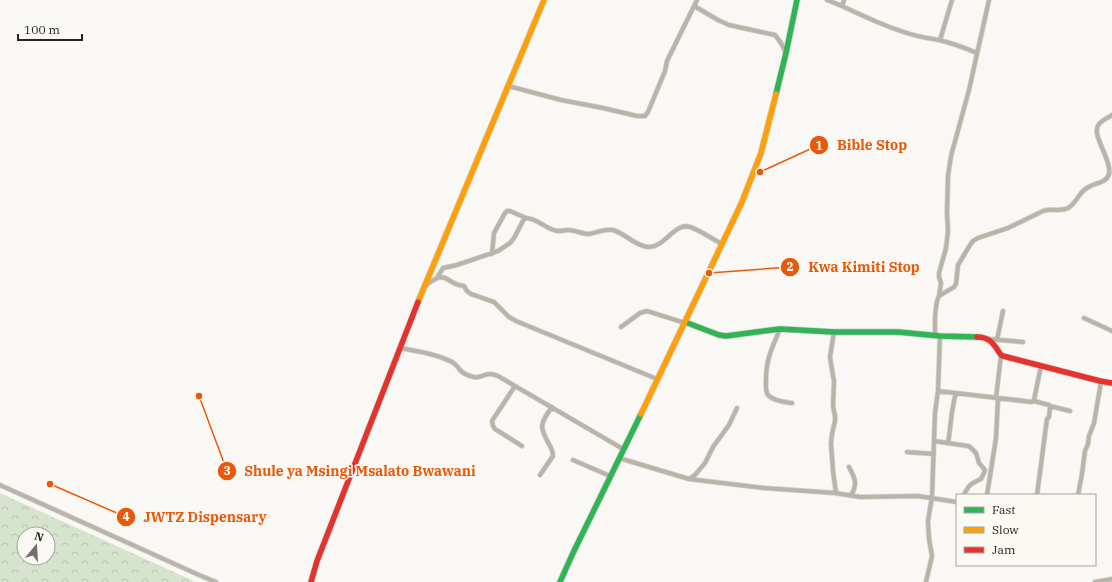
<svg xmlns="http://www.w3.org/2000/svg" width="1112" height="582" font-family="'IBM Plex Serif',serif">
  <defs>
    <pattern id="forest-crowns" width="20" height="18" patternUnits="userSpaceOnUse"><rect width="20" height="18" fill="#d6e4cd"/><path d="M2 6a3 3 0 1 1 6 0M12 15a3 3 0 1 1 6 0" fill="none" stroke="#b8c3b0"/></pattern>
  </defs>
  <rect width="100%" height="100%" fill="#f9f8f4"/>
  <path fill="url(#forest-crowns)" fill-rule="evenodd" d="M 0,493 L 194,581 L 192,582 L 0,582 ZM 24,534 L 48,534 L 48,558 L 24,558 Z"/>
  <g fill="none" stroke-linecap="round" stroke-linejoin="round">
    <g stroke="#d6d5d3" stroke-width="5.5">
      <path id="street" d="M 827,0 C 851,9 873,22 898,30 C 911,35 925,38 939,40 C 952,43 965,48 977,53
        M 694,6 L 718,20 L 729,25 L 775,35 L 781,43 L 786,53
        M 842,6 L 844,0
        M 940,40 L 952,0
        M 508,86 L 561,100 L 603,108 L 637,116 L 645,116 L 648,112 L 665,71 L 667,61 L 697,0
        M 492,254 L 494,233 L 505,213 L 507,211 L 510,211 L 526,218
        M 437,278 L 443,268 L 457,265 L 498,251 L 510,243 L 514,238 L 524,219 L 526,218 C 538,218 547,231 559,231 C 562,231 565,230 568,230 C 575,230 582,234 589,234 C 598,233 604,228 613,230 C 626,234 635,246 648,247 C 665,248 674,222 690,227 C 698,229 714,240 722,244
        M 426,285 C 449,268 444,284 464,286 L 467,291 L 471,294 L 494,302 L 509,317 L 516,321 L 657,379
        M 939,296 L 941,283 L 939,277 L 939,273 L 946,248 L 948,231 L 947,212 L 948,176 L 951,156 L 969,90 L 989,0
        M 1084,318 L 1112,331
        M 621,327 L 640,313 L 647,311 L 685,323
        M 780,329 C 772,348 766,359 766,380 C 766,385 765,391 768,395 C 773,401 785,402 792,403
        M 834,332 L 830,357 L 831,364 L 834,381 L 833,406 L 835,416 L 835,421 L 832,434 L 831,443 L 833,471 L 836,493
        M 935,335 C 935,324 934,305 939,296 L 954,287 L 956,284 L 958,265 L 970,245 L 973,241 L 978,238 L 1008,228 L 1043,211 C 1051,208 1060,212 1068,208 C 1077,203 1078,193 1087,188 C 1094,183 1107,183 1109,174 C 1112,159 1090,134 1099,124 C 1102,120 1108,118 1112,115
        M 988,339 L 1023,342
        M 997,340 L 1003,311
        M 400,348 C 417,351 436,354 452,362 C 456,364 457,366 460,370 C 463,374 470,376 474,377 C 483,379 485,370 498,376 L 623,449
        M 515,386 L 492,421 L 493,426 L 495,429 L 522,446
        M 938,391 L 1032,402 L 1034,400 L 1041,366
        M 996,398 L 1001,355
        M 1034,401 L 1049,405 L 1050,407 L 1049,417 L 1047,419 L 1037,495
        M 1050,406 L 1070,411
        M 934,441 L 968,446 L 970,447 L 976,453 L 979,463 L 985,470 L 984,473 L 981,479 C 971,484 969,484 964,495
        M 948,443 C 951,426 951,409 956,393
        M 907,452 L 934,454
        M 619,458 L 689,479 L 764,488 L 835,493 L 860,497 L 918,496 L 957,502
        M 573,460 L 610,476
        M 849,467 C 855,478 858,484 851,495
        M 540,475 L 553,456 C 553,451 551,448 549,444 C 539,427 540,423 552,407
        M 689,479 L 695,475 L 705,463 L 713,447 L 729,425 L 737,408
        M 0,485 L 199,575 L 216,582
        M 987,495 L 996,438 L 998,398
        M 1078,495 L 1082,474 L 1085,451 L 1088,444 L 1089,436 L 1094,423 L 1101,382
        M 926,582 L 932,556 L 929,539 L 928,521 L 932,497 L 935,413 L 938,391 L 940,336
        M 1095,582 L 1112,579"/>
    </g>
    <g stroke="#d6d5d3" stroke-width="7">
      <path id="fast" d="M 776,94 L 786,53 L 797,0
        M 685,322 L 719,335 L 726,336 L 780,329 L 834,332 L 898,332 L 940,336 L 977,337
        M 560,582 L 573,553 L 641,414"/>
    </g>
    <g stroke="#d6d5d3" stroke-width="7">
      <path id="slow" d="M 418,302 L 544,0
        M 641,414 L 742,202 L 761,153 L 776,94"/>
    </g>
    <g stroke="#d6d5d3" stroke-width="7">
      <path id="jam" d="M 977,337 C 991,337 994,345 1001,355 L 1003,356 L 1100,381 L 1112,383
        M 311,582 L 317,561 L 418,302"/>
    </g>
    <use href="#street" stroke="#bab3a9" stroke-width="4"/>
    <use href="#fast" stroke="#30b455" stroke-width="5.5"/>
    <use href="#slow" stroke="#ff9f0a" stroke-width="5.5"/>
    <use href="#jam" stroke="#e5322d" stroke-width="5.5"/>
  </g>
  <path fill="none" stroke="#e8590c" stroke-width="1.5" d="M760 172L819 145M709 273L790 267M199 396L227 471M50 484L126 517"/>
  <g fill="#e8590c" stroke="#faf9f3" stroke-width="1.5">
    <circle cx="760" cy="172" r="4"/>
    <circle cx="709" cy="273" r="4"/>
    <circle cx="199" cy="396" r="4"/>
    <circle cx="50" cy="484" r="4"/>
    <circle cx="819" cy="145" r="10"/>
    <circle cx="790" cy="267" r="10"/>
    <circle cx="227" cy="471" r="10"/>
    <circle cx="126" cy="517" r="10"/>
  </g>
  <g font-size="12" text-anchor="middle" font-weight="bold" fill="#fff">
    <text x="819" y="150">1</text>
    <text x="790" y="271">2</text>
    <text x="227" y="475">3</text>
    <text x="126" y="521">4</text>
  </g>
  <g font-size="14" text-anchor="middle" font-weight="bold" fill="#e8590c" stroke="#faf9f3" stroke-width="3" stroke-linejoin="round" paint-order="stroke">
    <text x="872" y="150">Bible Stop</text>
    <text x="864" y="272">Kwa Kimiti Stop</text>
    <text x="360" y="476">Shule ya Msingi Msalato Bwawani</text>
    <text x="205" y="522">JWTZ Dispensary</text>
  </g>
  <rect x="956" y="494" width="140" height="72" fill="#faf9f3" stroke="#a5a4a0"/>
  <rect x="964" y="507" width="20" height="6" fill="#30b455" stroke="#a5a4a0"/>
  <text x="992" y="514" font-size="12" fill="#262523">Fast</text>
  <rect x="964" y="527" width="20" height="6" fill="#ff9f0a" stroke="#a5a4a0"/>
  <text x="992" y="534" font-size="12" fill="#262523">Slow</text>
  <rect x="964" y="547" width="20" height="6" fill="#e5322d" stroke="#a5a4a0"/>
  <text x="992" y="554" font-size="12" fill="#262523">Jam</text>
  <g transform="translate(36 546) rotate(18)"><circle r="19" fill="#faf9f3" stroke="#a5a4a0"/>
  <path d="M0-3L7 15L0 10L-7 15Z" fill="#706f6c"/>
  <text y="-6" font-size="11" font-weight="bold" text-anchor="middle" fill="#262523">N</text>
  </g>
  <path d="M18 34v6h64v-6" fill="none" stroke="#262523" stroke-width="2"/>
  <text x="24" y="34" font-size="12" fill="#262523" stroke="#faf9f3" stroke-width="3" paint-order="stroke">100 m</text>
</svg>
